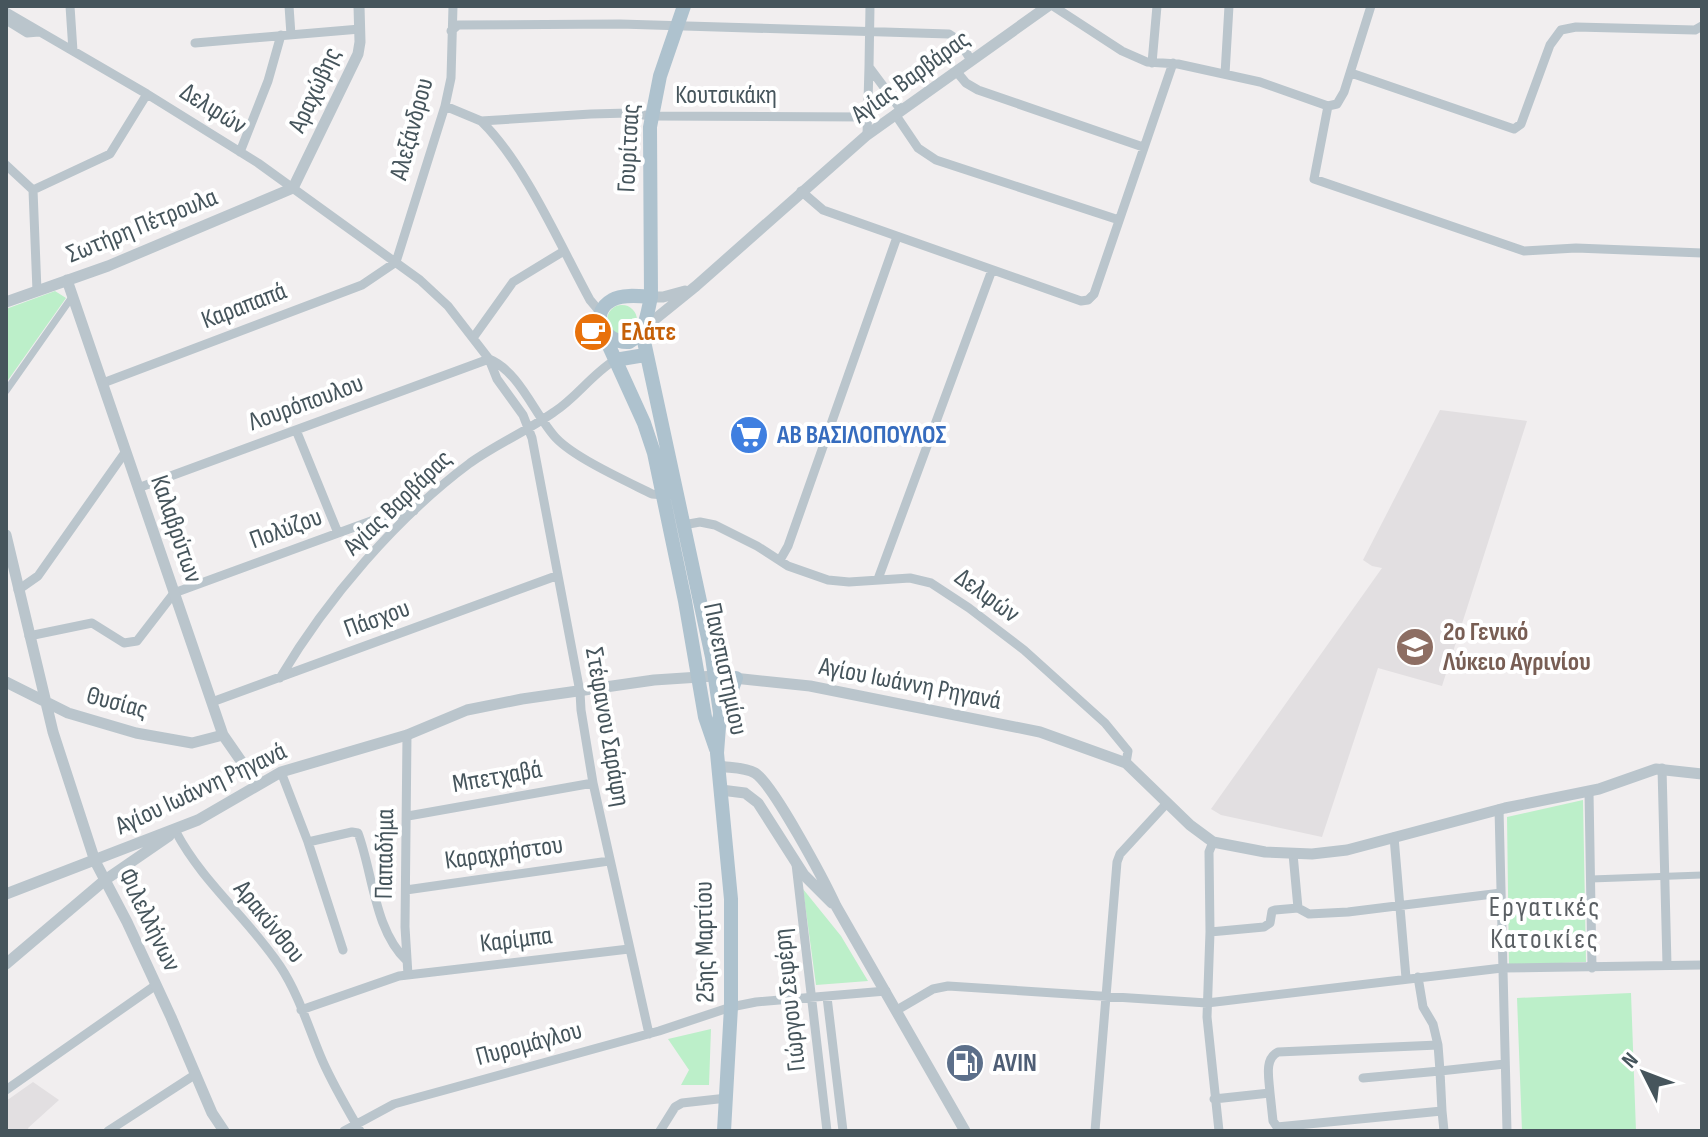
<svg xmlns="http://www.w3.org/2000/svg" width="1708" height="1137" font-family="'Sofia Sans Condensed',sans-serif">
  <rect width="100%" height="100%" fill="#f1eeef"/>
  <path fill="#e2dfe1" d="M 1440,410 L 1527,421 L 1442,686 L 1378,668 L 1322,837 L 1221,815 L 1211,809 L 1382,568 L 1372,566 L 1363,560 Z
    M 33,1082 L 59,1100 L 28,1128 L 29,1131 L 6,1131 L 6,1101 Z"/>
  <path fill="#bcefc9" d="M 55,291 L 66,298 L 6,383 L 6,309 Z
    M607 320a15 15 0 1 1 30 0a15 15 0 1 1-30 0Z
    M 1583,800 L 1586,962 L 1509,965 L 1507,817 Z
    M 803,889 L 841,936 L 868,981 L 816,985 Z
    M 1631,993 L 1636,1131 L 1522,1131 L 1517,998 Z
    M 711,1029 L 709,1085 L 681,1085 L 689,1070 L 668,1039 Z"/>
  <g fill="none" stroke-linecap="round" stroke-linejoin="round">
    <path stroke="#bac5cc" stroke-width="7" d="M 6,391 L 72,297
      M 1591,879 L 1702,875"/>
    <path stroke="#bac5cc" stroke-width="9" d="M 70,6 L 73,51
      M 289,6 L 291,35
      M 870,6 L 869,67 L 901,110
      M 1053,6 L 1122,51 L 1147,62 L 1178,64 L 1260,82 L 1328,106 L 1337,104 L 1344,92 L 1371,6
      M 6,12 L 147,94 L 258,163 L 420,280 L 448,306 L 489,359 L 497,379 L 523,415 L 532,438 L 580,692 L 581,710 L 593,783 L 649,1034
      M 6,20 L 27,33 L 39,32
      M 451,31 L 458,25 L 620,24 L 949,34 L 958,40 L 971,60
      M 195,43 L 360,29
      M 1152,63 L 1157,6
      M 956,71 L 966,83 L 978,90 L 1143,147
      M 1351,73 L 1514,129 L 1521,124 L 1550,45 L 1561,30 L 1576,27 L 1695,30 L 1702,26
      M 1225,74 L 1229,6
      M 445,106 L 481,121 L 591,114 L 629,113 L 651,116 L 867,117
      M 1328,106 L 1314,179 L 1524,251 L 1576,248 L 1702,253
      M 895,114 L 918,148 L 936,160 L 1119,220
      M 481,121 C 524,162 561,247 590,300 L 601,313
      M 867,135 L 869,67
      M 240,152 L 268,81 L 281,35
      M 6,165 L 33,190
      M 801,191 L 823,210 L 1081,301 L 1088,300 L 1094,294 L 1173,63
      M 37,291 L 33,190 L 110,154 L 147,94
      M 473,338 L 513,282 L 564,251
      M 489,359 C 520,372 534,414 556,438 C 575,458 626,481 652,494 L 664,495
      M 103,383 L 362,285 L 396,262 L 445,106 L 451,78 L 453,6
      M 296,430 L 338,533
      M 138,488 L 489,359
      M 683,525 L 700,522 L 715,525 L 757,546 L 788,566 L 828,580 L 849,582 L 910,578 L 931,583 L 969,608 L 1024,650 L 1105,723 L 1128,751 L 1126,763
      M 780,560 L 788,546 L 897,237
      M 878,579 L 992,270
      M 18,590 L 38,576 L 126,451
      M 29,636 L 92,623 L 124,643 L 137,641 L 174,593 L 382,517 L 414,511
      M 280,678 C 327,599 396,518 470,463 C 497,444 527,431 554,412 C 576,398 592,374 615,360
      M 212,702 L 556,576
      M 407,735 L 405,927 L 408,975
      M 1662,768 L 1667,965
      M 281,772 L 308,842 L 343,950
      M 1589,792 L 1592,968
      M 1499,809 L 1507,1131
      M 408,816 L 593,783
      M 176,832 C 203,883 248,918 280,966 C 298,993 308,1026 320,1055 C 331,1082 346,1106 360,1131
      M 1394,837 L 1406,978
      M 308,842 L 352,832 L 358,833 C 373,873 374,930 407,961
      M 1213,842 L 1209,852 L 1210,932 L 1207,1017 L 1219,1131
      M 1293,854 L 1298,908
      M 796,864 L 827,1131
      M 406,890 L 609,861
      M 1210,932 L 1264,927 L 1270,923 L 1272,911 L 1275,910 L 1298,908 L 1309,914 L 1348,912 L 1501,893
      M 1418,977 L 1423,1007 L 1433,1024 L 1438,1045
      M 827,997 L 843,1131
      M 301,1010 L 399,976 L 629,949
      M 897,1010 L 933,989 L 948,986 L 1207,1003 L 1502,968 L 1702,965
      M 1363,1078 L 1440,1071 L 1442,1111
      M 6,1090 L 156,985
      M 1270,1093 L 1273,1121 L 1277,1127 L 1442,1111 L 1444,1131
      M 1214,1099 L 1270,1093 C 1269,1078 1264,1059 1278,1052 L 1438,1045 L 1440,1071 L 1505,1064
      M 108,1131 L 196,1074
      M 344,1131 L 394,1104 L 659,1031 L 731,1007 L 756,1002 L 886,991
      M 660,1131 L 675,1107 L 682,1103 L 727,1098
      M 1095,1131 L 1117,862 L 1120,854 L 1167,803"/>
    <path stroke="#bac5cc" stroke-width="11" d="M 67,280 L 223,735 L 257,784
      M 651,297 L 663,297 L 685,291
      M 6,302 L 108,266 L 293,188 L 358,54 L 360,42 L 359,6
      M 644,328 L 696,286 L 867,135 L 1048,6
      M 6,535 L 53,732 L 95,861 L 127,922 L 171,1017 L 212,1113 L 224,1131
      M 6,682 L 68,713 L 136,733 L 192,743 L 223,735
      M 718,766 C 730,768 745,767 755,773 C 773,784 825,882 836,906 L 965,1131
      M 721,790 L 745,793 L 758,803 L 804,875 L 832,903
      M 6,894 L 198,820 L 281,772 L 407,735 L 467,710 L 522,699 L 654,680 L 715,676 L 810,686 L 1040,732 L 1126,763 L 1190,825 L 1213,842 L 1265,852 L 1312,854 L 1347,850 L 1505,808 L 1599,789 L 1656,769 L 1702,774
      M 6,964 L 105,880 L 169,836"/>
    <path stroke="#aec2ce" stroke-width="14" d="M 651,297 C 639,296 622,294 612,300 C 587,314 605,344 629,342 C 646,333 647,314 651,297 L 650,127 L 660,76 L 684,6
      M 642,332 L 712,657 L 720,713 L 717,753 L 731,899 L 731,1007 L 724,1131
      M 604,335 L 644,423 L 654,453 L 685,601 L 705,717 L 716,749
      M 615,360 L 645,355
      M 722,718 L 736,678"/>
  </g>
  <defs>
    <g id="cafe-disc" transform="scale(2)"><circle r="9.5" fill="#e8710a" stroke="#fff"/><path d="M-5.5-4.5H6V0H3Q3 3.5 0 3.5H-2.5Q-5.5 3.5-5.5 0ZM3-3.2v2h1.7v-2ZM-6 4.5H4V6H-6Z" fill="#fff"/></g>
    <g id="supermarket-disc" transform="scale(2)"><circle r="9.5" fill="#3f7fe0" stroke="#fff"/><path d="M-6-5.5h2.5l.6 2H6L4.5 2H-2.5L-4.4-4H-6ZM-1.5 3.2a1.3 1.3 0 1 0 .1 0ZM3 3.2a1.3 1.3 0 1 0 .1 0Z" fill="#fff"/></g>
    <g id="school-disc" transform="scale(2)"><circle r="9.5" fill="#8d6e63" stroke="#fff"/><path d="M0-5L7-2L0 1L-7-2ZM-4 1L0 2.5L4 1V4Q0 6-4 4Z" fill="#fff"/></g>
    <g id="fuel-disc" transform="scale(2)"><circle r="9.5" fill="#5c6f8a" stroke="#fff"/><path d="M-5.5-6h7V0h2V4h1.3V-2.5L3-4.5l.8-.8L6-3V5H2.5V1h-1V6h-7ZM-4.2-4.7v3.2H.2V-4.7Z" fill="#fff"/></g>
  </defs>
  <g fill-rule="evenodd">
    <use href="#cafe-disc" x="593" y="332"/>
    <use href="#supermarket-disc" x="749" y="435"/>
    <use href="#school-disc" x="1415" y="647"/>
    <use href="#fuel-disc" x="965" y="1063"/>
  </g>
  <g text-anchor="middle" dominant-baseline="central" stroke-width="8" stroke-linejoin="round" paint-order="stroke">
    <g font-size="26" fill="#46555c" stroke="#fff">
      <text transform="translate(911 77) rotate(-36)">Αγίας Βαρβάρας</text>
      <text transform="translate(315 90) rotate(-65)">Αραχώβης</text>
      <text x="726" y="95">Κουτσικάκη</text>
      <text transform="translate(213 109) rotate(32)">Δελφών</text>
      <text transform="translate(412 129) rotate(-75)">Αλεξάνδρου</text>
      <text transform="translate(629 148) rotate(-87)">Γουρίτσας</text>
      <text transform="translate(142 226) rotate(-22)">Σωτήρη Πέτρουλα</text>
      <text transform="translate(244 306) rotate(-21)">Καραπαπά</text>
      <text transform="translate(306 403) rotate(-20)">Λουρόπουλου</text>
      <text transform="translate(398 503) rotate(-44)">Αγίας Βαρβάρας</text>
      <text transform="translate(176 529) rotate(71)">Καλαβρύτων</text>
      <text transform="translate(286 529) rotate(-20)">Πολύζου</text>
      <text transform="translate(987 596) rotate(36)">Δελφών</text>
      <text transform="translate(377 619) rotate(-20)">Πάσχου</text>
      <text transform="translate(725 669) rotate(78)">Πανεπιστημίου</text>
      <text transform="translate(910 684) rotate(11)">Αγίου Ιωάννη Ρηγανά</text>
      <text transform="translate(117 703) rotate(15)">Θυσίας</text>
      <text transform="translate(607 727) rotate(80)">Στέφανου Σαράφη</text>
      <text transform="translate(497 777) rotate(-10)">Μπετχαβά</text>
      <text transform="translate(201 789) rotate(-25)">Αγίου Ιωάννη Ρηγανά</text>
      <text transform="translate(504 853) rotate(-8)">Καραχρήστου</text>
      <text transform="translate(385 854) rotate(-89)">Παπαδήμα</text>
      <text transform="translate(149 920) rotate(64)">Φιλελλήνων</text>
      <text transform="translate(269 922) rotate(51)">Αρακύνθου</text>
      <text transform="translate(516 940) rotate(-7)">Καρίμπα</text>
      <text transform="translate(705 942) rotate(-91)">25ης Μαρτίου</text>
      <text transform="translate(790 1000) rotate(-96)">Γιώργου Σεφέρη</text>
      <text transform="translate(529 1044) rotate(-15)">Πυρομάγλου</text>
    </g>
    <g font-size="26" font-weight="bold" fill="#c56008" stroke="#fff" text-anchor="start">
      <text x="621" y="332">Ελάτε</text>
    </g>
    <g font-size="26" font-weight="bold" fill="#366cbe" stroke="#fff" text-anchor="start">
      <text x="777" y="435">ΑΒ ΒΑΣΙΛΟΠΟΥΛΟΣ</text>
    </g>
    <g font-size="26" font-weight="bold" fill="#785e54" stroke="#fff" text-anchor="start">
      <text x="1443" y="632">2ο Γενικό<tspan x="1443" dy="30">Λύκειο Αγρινίου</tspan></text>
    </g>
    <g font-size="26" font-weight="bold" fill="#4e5e75" stroke="#fff" text-anchor="start">
      <text x="993" y="1063">AVIN</text>
    </g>
    <g font-size="28" letter-spacing="2" fill="#5b6064" stroke="#fff">
      <text x="1545" y="907">Εργατικές<tspan x="1545" dy="32">Κατοικίες</tspan></text>
    </g>
  </g>
  <rect width="1708" height="1137" fill="none" stroke="#46555c" stroke-width="16"/>
  <g transform="translate(1644 1073) rotate(312)" stroke="#ffffff" stroke-width="6" paint-order="stroke">
  <path d="M0-6L14 30L0 20L-14 30Z" fill="#46555c"/>
  <text y="-12" font-size="22" font-weight="bold" text-anchor="middle" fill="#46555c">N</text>
  </g>
</svg>
